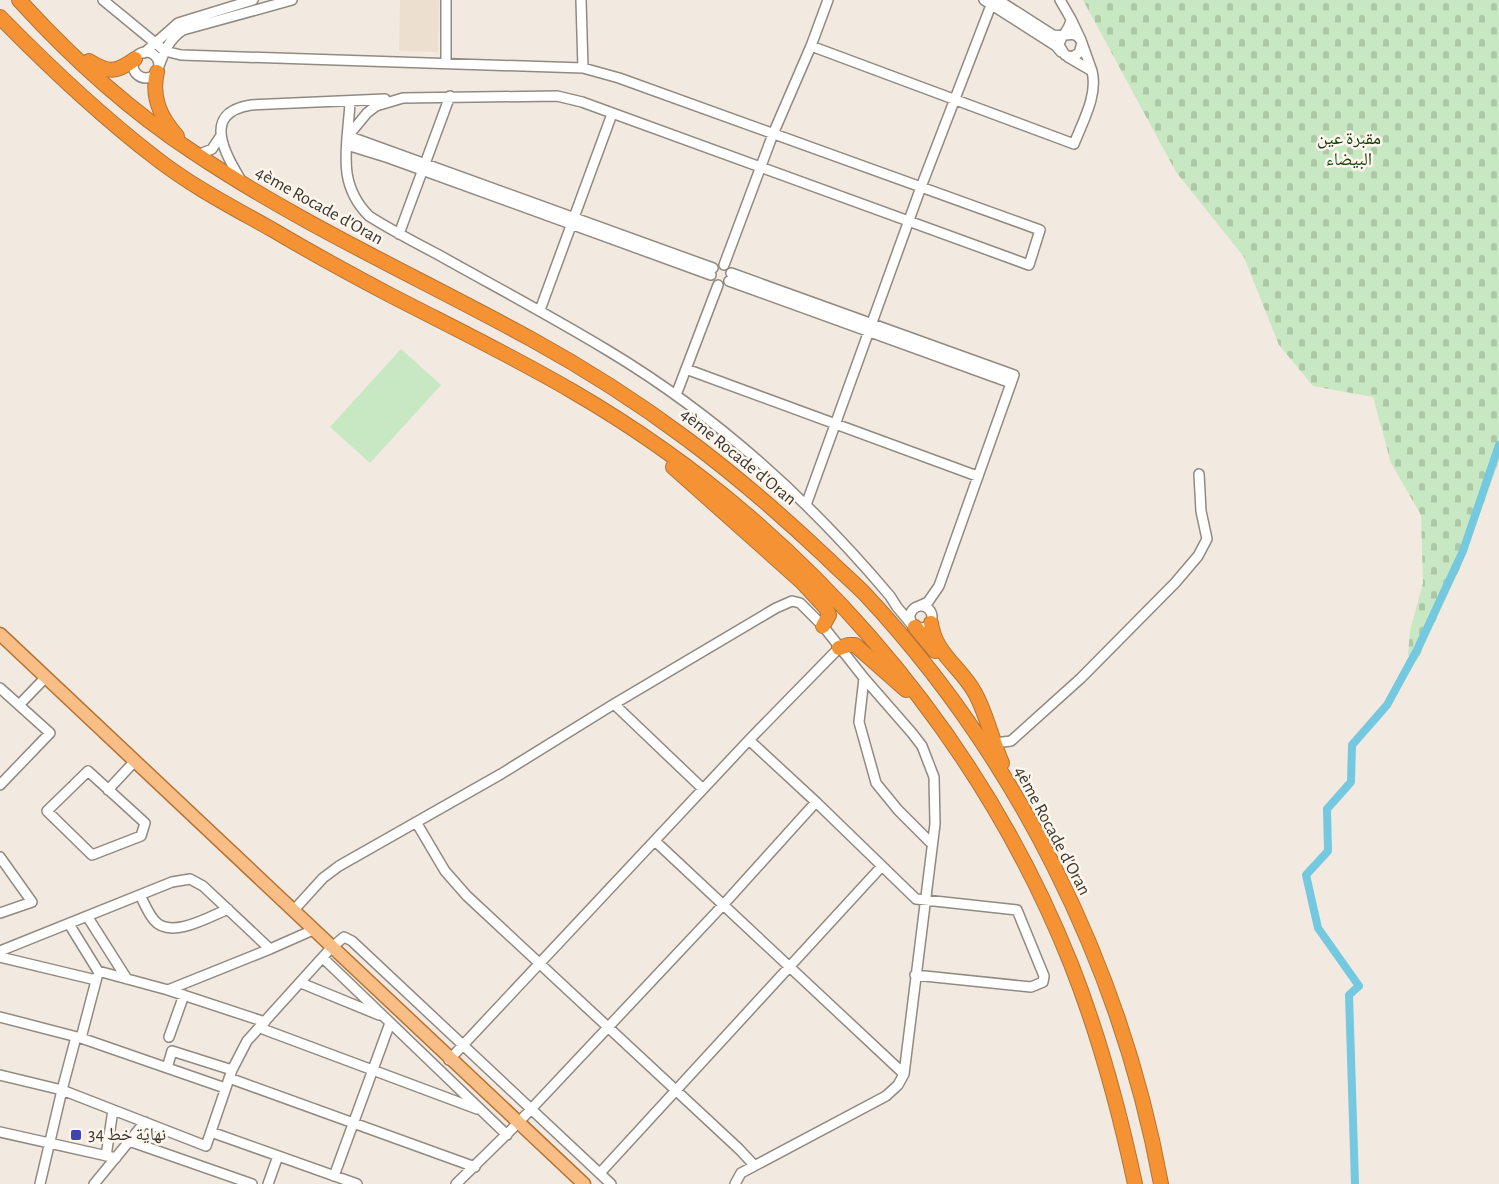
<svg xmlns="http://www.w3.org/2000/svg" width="1499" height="1184" font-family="'Alegreya Sans','Noto Naskh Arabic',sans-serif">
  <defs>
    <pattern id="cemetery-stones" width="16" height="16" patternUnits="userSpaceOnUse" patternTransform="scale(1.5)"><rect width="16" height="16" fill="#c7e8c2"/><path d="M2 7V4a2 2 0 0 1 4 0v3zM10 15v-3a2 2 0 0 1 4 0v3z" fill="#acc8a7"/></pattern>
  </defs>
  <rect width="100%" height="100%" fill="#f2eae0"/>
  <path fill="#ecdfcf" d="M 400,0 L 439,0 L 438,52 L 399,51 Z"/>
  <path fill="#c7e8c2" d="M 401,349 L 441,385 L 370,463 L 330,427 Z"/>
  <path fill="url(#cemetery-stones)" d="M 1083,0 L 1499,0 L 1499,461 L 1461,566 L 1417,661 L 1408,655 L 1410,631 L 1423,583 L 1421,515 L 1391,463 L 1373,397 L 1313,386 L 1279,345 L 1244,257 L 1176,172 Z"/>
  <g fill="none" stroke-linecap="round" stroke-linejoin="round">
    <path stroke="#74c9e1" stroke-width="8" d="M 1355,1184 L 1349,995 L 1359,986 L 1318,928 L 1306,875 L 1328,851 L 1327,809 L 1351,782 L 1352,745 L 1387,705 L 1417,650 L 1463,551 L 1499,445"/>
    <g stroke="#918a81" stroke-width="12">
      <path id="minor" d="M 103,0 L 165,51 L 181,55 L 583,68 L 619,78 L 1040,230 L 1029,265 L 582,102 L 557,96 L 403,98 L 376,106 L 367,113 L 348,136 L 713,268
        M 581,0 L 583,68
        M 984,0 L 1056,46 L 1061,52
        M 998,0 L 1053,35 C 1066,38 1076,28 1082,43 L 1079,53 L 1072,57 L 1065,55 L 1059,45 C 1061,35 1070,30 1071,19 L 1081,40
        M 1060,0 L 1071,19
        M 811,46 L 1074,144 C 1083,121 1098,95 1092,71
        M133 65a13 13 0 1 1 26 0a13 13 0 1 1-26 0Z
        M 144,53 L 178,23 L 253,0
        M 1068,57 L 1092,71 L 1082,43
        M 446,63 L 446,0
        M 159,66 C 164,52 169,39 183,30 L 292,0
        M 350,102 C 348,145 335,182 369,216 C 391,230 414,242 437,254 C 494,286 551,316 607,350 C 714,414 810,501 890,596 L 897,607 L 912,625
        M 347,145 L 389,158 L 711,275
        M 198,155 L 212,149 L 220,137
        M 242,182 C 226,155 200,113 251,105 L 385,99
        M 399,234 L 450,96
        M 724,265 L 773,134 L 811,46 L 828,0
        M 731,273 L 1014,375 L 939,586 L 928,602 L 919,606
        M 729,281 L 1011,383
        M 540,310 L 612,114
        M 686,369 L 977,476
        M 676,395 L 718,285
        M 806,505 L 921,187 L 993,0
        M910 617a11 11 0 1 1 22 0a11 11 0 1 1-22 0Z
        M 864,678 L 859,722 L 876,783 L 898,810 L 932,844
        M 0,688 L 50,733 L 0,785
        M 614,704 L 703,789
        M 19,705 L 46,677
        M 994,743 L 1011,741 L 1081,678 L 1175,583 L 1198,556 L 1207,539 L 1201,511 L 1199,474
        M 88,771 L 145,823 L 141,836 L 92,855 L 47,811 Z
        M 108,790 L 134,762
        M 816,802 L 916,899 L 1017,910 L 1044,976 L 1043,982 L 1031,987 L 915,975
        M 416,822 L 445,871 L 467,896 L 739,1149 L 754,1165
        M 655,841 L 904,1074
        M 0,857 L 32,902 L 0,913
        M 140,895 C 144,903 148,913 154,920 C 170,940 209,917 228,909
        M 293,911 L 323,878 L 339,866 L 501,774 L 614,704 L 776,608 L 792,601 L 800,603 L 823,626 L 864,678 L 912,733 L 922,746 L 934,777 L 935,824 L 904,1074 L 898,1085 L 886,1096 L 741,1173 L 735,1184
        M 87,916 L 127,979
        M 69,924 L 98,971 L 168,990 L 265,1022
        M 0,951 L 172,882 L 190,879 L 203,886 L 270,949
        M 0,957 L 96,980
        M 323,958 L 507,1135
        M 301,983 L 379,1015
        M 168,990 L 270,949 L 313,930
        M 0,1017 L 81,1038 L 225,1088
        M 260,1028 L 477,1109
        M 169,1037 L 184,995
        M 81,1038 L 97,977
        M 449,1060 L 749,740 L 839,648
        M 167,1068 L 172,1051 L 232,1070
        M 0,1075 L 62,1090 L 76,1037
        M 229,1078 L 475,1167
        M 0,1132 L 116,1158
        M 211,1132 L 357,1184
        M 129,1141 L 252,1184
        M 106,1156 L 113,1110
        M 600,1173 L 882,866
        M 334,1176 L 390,1023
        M 40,1184 L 62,1090 L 206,1146 L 232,1070 L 247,1041 L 331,948 L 344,937 L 352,941 L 611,1184
        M 94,1184 L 145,1122
        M 268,1184 L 278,1156
        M 456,1184 L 518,1123 L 724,904 L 816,802 L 749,740"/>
    </g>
    <g stroke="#b47334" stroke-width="15">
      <path id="major" d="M 0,634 L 584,1184"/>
    </g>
    <g stroke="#b47334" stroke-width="16">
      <path id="highway" d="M 19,0 C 70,56 129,110 193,152 C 300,224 418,277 531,339 C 644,401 734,470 827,558 C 839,570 852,581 864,593 C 1016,755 1121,966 1161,1184
        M 0,17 C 49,67 101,116 157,159 C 193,187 234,208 273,230 C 312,253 352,275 392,296 C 452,327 514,357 572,391 C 795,520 975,724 1071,964 C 1099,1035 1119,1109 1135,1184
        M 89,61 C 109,73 116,73 135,59
        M 157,72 C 151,97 160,117 177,136
        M 673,467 L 802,582 L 826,608 L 829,615 L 823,626
        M 931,623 C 935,654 961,667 975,693 C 987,715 992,740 1002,763
        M 915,627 L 935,651
        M 839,648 L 848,645 L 855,645 L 906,690"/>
    </g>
    <use href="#minor" stroke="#fff" stroke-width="9"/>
    <use href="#major" stroke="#f9be85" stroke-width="12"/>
    <use href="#highway" stroke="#f59334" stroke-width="14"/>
  </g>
  <rect fill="#4041b6" stroke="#fff7ed" stroke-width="2" x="70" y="1129" width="12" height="12" rx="3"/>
  <g text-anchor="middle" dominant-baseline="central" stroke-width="5" stroke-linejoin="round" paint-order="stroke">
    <g font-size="18" fill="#12410c" stroke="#fff7ed">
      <text x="1349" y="139">مقبرة عين<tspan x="1349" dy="21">البيضاء</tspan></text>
    </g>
    <g font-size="18" fill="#3a3733" stroke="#fff7ed">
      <text transform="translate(319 206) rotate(29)">4ème Rocade d'Oran</text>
      <text transform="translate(738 457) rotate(39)">4ème Rocade d'Oran</text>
      <text transform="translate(1052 831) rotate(62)">4ème Rocade d'Oran</text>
    </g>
    <g font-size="18" fill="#3a3733" stroke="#fff7ed" text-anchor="start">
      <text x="88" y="1135">نهاية خط 34</text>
    </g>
  </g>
</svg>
